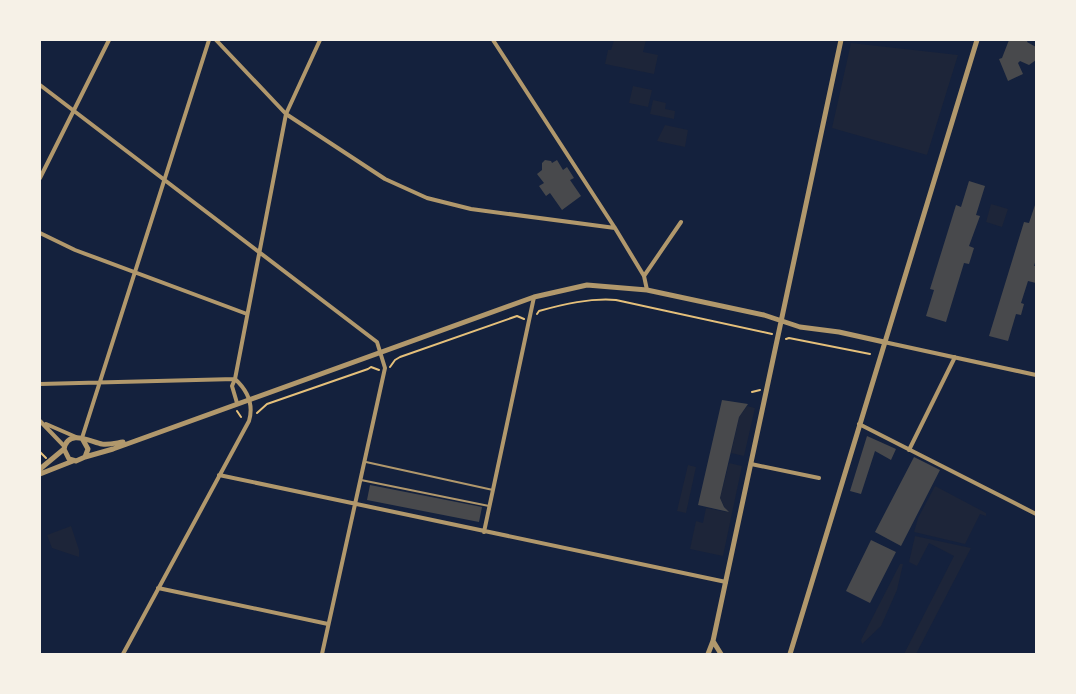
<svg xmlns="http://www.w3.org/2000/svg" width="1076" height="694" font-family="'Source Serif 4',serif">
  <rect width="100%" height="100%" fill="#14213d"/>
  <path fill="#1d2539" d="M 614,40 L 646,40 L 643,52 L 658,55 L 654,74 L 605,64 L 608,50 L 611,50 Z
    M 851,43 L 958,55 L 927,155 L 832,128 Z
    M 633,86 L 652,90 L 648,107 L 629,103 Z
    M 653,100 L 666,103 L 665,109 L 675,111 L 674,119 L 650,114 Z
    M 665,125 L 688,130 L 685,147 L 657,141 Z
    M 991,204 L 1008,209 L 1002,227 L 986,222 Z
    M 747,406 L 755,408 L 744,456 L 731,453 L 739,417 Z
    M 729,463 L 742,466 L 723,556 L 690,549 L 696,521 L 703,523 L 706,508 L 727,512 L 720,498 Z
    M 688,465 L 696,467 L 686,513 L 677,511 Z
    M 935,486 L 986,513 L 986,516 L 980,514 L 965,544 L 914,532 L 918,518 Z
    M 71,526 L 79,550 L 79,557 L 52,548 L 47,535 Z
    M 915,536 L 971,548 L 916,654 L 904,654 L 954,556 L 929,543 L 917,566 L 909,562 Z
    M 900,564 L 903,564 L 897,590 L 881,626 L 862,644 L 861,640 Z"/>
  <path fill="#48494c" d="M 1009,40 L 1028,40 L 1027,42 L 1036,47 L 1036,60 L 1029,65 L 1020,61 L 1018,63 L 1023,74 L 1008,81 L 999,59 L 1002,58 Z
    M 545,160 L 551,161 L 552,163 L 557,160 L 563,170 L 567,167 L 574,178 L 570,180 L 581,196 L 562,210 L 550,193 L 546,196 L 539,186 L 544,183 L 537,174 L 542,170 L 542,163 Z
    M 969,181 L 985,186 L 976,215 L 980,216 L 969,246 L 974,248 L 969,264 L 964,263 L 946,322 L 926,316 L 934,290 L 930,289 L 956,205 L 961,207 Z
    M 1036,202 L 1036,259 L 1034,266 L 1036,266 L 1036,283 L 1028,281 L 1021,303 L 1024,304 L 1021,315 L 1016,314 L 1008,341 L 989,336 L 1024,222 L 1029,223 Z
    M 722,400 L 748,404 L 739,417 L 720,498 L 724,507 L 729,512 L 698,505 Z
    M 867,436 L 896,449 L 891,460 L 875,451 L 861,494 L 850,491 Z
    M 914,457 L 940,470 L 901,546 L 875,532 Z
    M 370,485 L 482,507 L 479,522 L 367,500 Z
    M 871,540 L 896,552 L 870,603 L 846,591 Z"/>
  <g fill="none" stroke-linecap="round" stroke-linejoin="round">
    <path stroke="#e5c07b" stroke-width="2" d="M 537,314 L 539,311 C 564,304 590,298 616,300 L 772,334
      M 786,339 L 789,338 L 870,354
      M 390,367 L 395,360 L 400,357 L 517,316 L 524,319
      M 752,392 L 760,390
      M 237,411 L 241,417
      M 257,413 L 267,404 L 368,369 L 371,367 L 379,370
      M 40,452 L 46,458"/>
    <path stroke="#b1986c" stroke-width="2" d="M 366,462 L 493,490
      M 361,480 L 489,506"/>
    <path stroke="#b1986c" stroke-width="4" d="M 216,40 L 286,114 L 385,179 L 427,198 L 471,209 L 615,228
      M 493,40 L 615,228 L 644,276 L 647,290
      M 40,85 L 377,342 L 385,368 L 322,654
      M 40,178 L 109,40
      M 40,233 L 75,250 L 247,314
      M 644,276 L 681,222
      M 884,342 L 1036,375
      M 40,384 L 235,379
      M 237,403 L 232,386 L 235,379 L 286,114 L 320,40
      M 40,421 L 65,447
      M 46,424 L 76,437
      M 859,424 L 1036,514
      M 82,438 L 209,40
      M 909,450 L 955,357
      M 751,464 L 819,478
      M 219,475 L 726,582
      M 484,532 L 534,297
      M 158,588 L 328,624
      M 123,654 L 249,421 C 254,404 247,390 235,379"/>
    <path stroke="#b1986c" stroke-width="5" d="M 83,440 L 88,449 L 85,457 L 76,461 L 69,459 L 64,449 C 68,429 89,441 102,444 C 109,445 116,443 123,442
      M 85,457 L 113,449 L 534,297 L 587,285 L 647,290 L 764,315 L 800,327 L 839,332 L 884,342
      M 40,469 L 64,449
      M 40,474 L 73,461
      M 713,641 L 721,654
      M 708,654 L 713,641 L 841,40
      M 790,654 L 977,40"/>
  </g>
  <rect width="1076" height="694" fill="none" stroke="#f6f1e7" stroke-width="82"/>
</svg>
